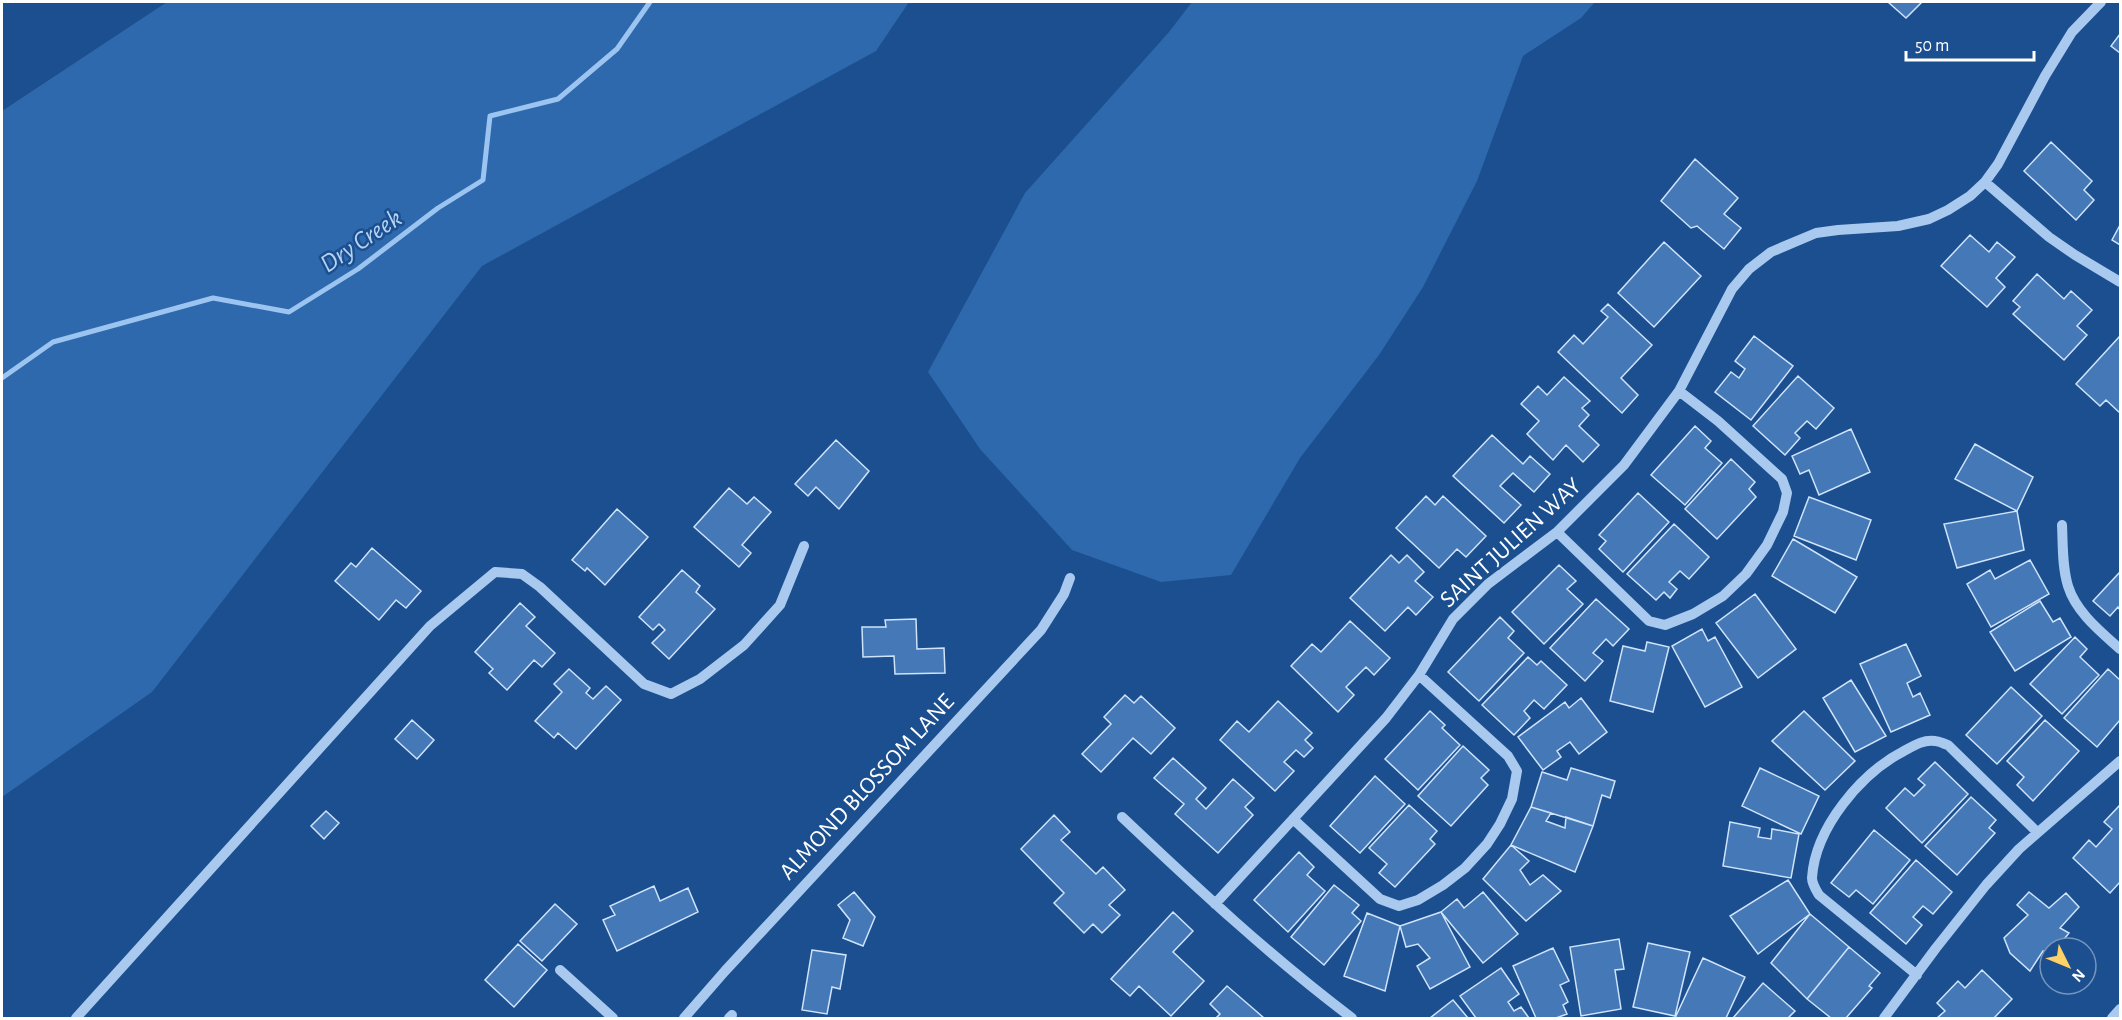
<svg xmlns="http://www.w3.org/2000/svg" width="2122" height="1020" font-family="'Alegreya Sans',sans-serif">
  <rect width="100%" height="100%" fill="#1b4f8f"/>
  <path fill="#2e69ad" d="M 167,2 L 909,2 L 876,51 L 482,266 L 152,692 L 2,797 L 2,111 Z
    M 1192,2 L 1595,2 L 1581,18 L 1523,56 L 1477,181 L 1423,287 L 1379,355 L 1300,458 L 1231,575 L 1161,582 L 1072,550 L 980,449 L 928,372 L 1025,193 L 1169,32 Z"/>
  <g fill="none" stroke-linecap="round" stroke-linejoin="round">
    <path stroke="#9cc4f0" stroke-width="5" d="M 2,378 L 53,342 L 213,298 L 289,312 L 358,269 L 438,208 L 483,180 L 490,116 L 558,99 L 617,49 L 650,2"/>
  </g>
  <path fill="#4478b7" stroke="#cfe3fa" stroke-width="1.5" d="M 1888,2 L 1922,2 L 1906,18 Z
    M 2120,34 L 2120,53 L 2111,46 Z
    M 2051,142 L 2092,181 L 2084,190 L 2094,200 L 2076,220 L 2024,171 Z
    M 1695,159 L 1738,198 L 1724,214 L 1741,228 L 1724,249 L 1697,226 L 1691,228 L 1661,201 Z
    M 2120,225 L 2120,245 L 2112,240 Z
    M 1970,235 L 1989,252 L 1997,242 L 2015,257 L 1996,278 L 2005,287 L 1987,307 L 1941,266 Z
    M 1664,242 L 1701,276 L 1654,327 L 1618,293 Z
    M 2037,274 L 2064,299 L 2071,291 L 2092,310 L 2077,326 L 2087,335 L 2064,360 L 2013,314 L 2020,307 L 2013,301 Z
    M 1608,304 L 1652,345 L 1621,378 L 1638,395 L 1622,413 L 1558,352 L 1574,335 L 1583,344 L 1608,317 L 1601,311 Z
    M 1754,336 L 1793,366 L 1751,420 L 1715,392 L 1731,372 L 1739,378 L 1745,369 L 1735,361 Z
    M 2120,336 L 2120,413 L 2106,400 L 2100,406 L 2076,384 Z
    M 1798,376 L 1834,408 L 1816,429 L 1807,421 L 1795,433 L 1800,438 L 1785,455 L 1753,426 Z
    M 1564,377 L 1590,401 L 1582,408 L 1589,415 L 1579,426 L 1599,445 L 1583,462 L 1566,445 L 1553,460 L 1527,434 L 1539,421 L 1521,404 L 1538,386 L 1547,395 Z
    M 1695,426 L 1711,441 L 1705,448 L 1722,463 L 1685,505 L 1651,475 Z
    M 1851,429 L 1870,472 L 1819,495 L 1809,470 L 1800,474 L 1792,456 Z
    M 1492,435 L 1523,464 L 1530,456 L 1550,474 L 1534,492 L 1513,473 L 1500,486 L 1521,505 L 1504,523 L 1453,476 Z
    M 836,440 L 869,471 L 839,509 L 816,487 L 808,496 L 795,484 Z
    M 1975,444 L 2033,477 L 2017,511 L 1955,479 Z
    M 1731,459 L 1755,482 L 1749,489 L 1756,497 L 1717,539 L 1685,509 Z
    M 729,488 L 747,504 L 754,497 L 771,512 L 742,545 L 751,553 L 739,567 L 694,527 Z
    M 1638,493 L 1669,522 L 1623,572 L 1599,549 L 1606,541 L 1599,535 Z
    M 1426,496 L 1435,505 L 1443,496 L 1486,536 L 1466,557 L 1457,549 L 1439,568 L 1396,528 Z
    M 1809,497 L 1871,520 L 1856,560 L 1794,536 Z
    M 617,509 L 648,537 L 605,585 L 587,568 L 585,571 L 572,560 Z
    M 2017,511 L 2024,550 L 1957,568 L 1944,524 Z
    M 1674,524 L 1709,557 L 1689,579 L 1680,571 L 1669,582 L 1677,589 L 1670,598 L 1664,592 L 1656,600 L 1627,574 Z
    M 1793,539 L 1857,577 L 1835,613 L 1772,576 Z
    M 372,548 L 421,591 L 406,608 L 396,600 L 379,620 L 335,581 L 351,563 L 356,567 Z
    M 1391,555 L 1399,563 L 1407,555 L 1424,572 L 1415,581 L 1433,597 L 1416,615 L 1408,607 L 1385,631 L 1350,598 Z
    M 2030,560 L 2049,594 L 1991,627 L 1967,584 L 1990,570 L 1995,579 Z
    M 1559,565 L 1576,581 L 1567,589 L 1583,604 L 1544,644 L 1512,612 Z
    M 682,570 L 700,586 L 696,592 L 715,609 L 669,659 L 652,643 L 665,630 L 659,624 L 653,630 L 639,617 Z
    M 2120,572 L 2120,610 L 2118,607 L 2110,616 L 2093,601 Z
    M 1755,594 L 1796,649 L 1758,678 L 1716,623 Z
    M 1596,599 L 1629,629 L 1613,646 L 1606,639 L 1593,653 L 1603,661 L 1585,681 L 1550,648 Z
    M 2040,601 L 2053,622 L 2060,618 L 2071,637 L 2015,671 L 1990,632 Z
    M 520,603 L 535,617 L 526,626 L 555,653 L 542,667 L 534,660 L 507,690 L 489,673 L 493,669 L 475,652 Z
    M 1500,617 L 1514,631 L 1508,638 L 1524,653 L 1479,701 L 1448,672 Z
    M 916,619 L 917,649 L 944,648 L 945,673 L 895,674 L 894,656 L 863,657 L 862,627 L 886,627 L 885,620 Z
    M 1350,621 L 1390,658 L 1374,675 L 1366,667 L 1346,687 L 1354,695 L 1338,712 L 1291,666 L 1312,644 L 1321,652 Z
    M 1702,629 L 1708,641 L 1715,637 L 1742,687 L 1705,707 L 1672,646 Z
    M 2075,637 L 2087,649 L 2080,657 L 2099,675 L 2062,714 L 2030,684 Z
    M 1647,642 L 1669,647 L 1653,712 L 1610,701 L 1623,646 L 1645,651 Z
    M 1906,644 L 1921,676 L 1907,683 L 1913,697 L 1920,693 L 1930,715 L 1891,732 L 1860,664 Z
    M 1528,657 L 1537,665 L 1541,661 L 1567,685 L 1544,709 L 1534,700 L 1524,711 L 1530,718 L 1514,735 L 1482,705 Z
    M 569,669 L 590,688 L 586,693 L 593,699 L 606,686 L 621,700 L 576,749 L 558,733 L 554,738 L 535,721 L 562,692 L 554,684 Z
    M 2108,669 L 2120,680 L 2120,720 L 2097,747 L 2064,718 Z
    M 1851,680 L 1886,736 L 1855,752 L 1823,698 Z
    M 2011,687 L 2042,716 L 1997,764 L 1966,735 Z
    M 1125,695 L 1134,703 L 1141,696 L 1175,728 L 1151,754 L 1133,738 L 1101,772 L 1082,754 L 1111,724 L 1104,717 Z
    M 1581,698 L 1607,732 L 1579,754 L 1570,742 L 1557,751 L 1561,757 L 1543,770 L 1518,737 L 1565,702 L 1569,708 Z
    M 1278,701 L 1312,733 L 1305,740 L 1313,748 L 1304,757 L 1296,750 L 1284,762 L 1294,771 L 1275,791 L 1220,740 L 1237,721 L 1249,732 Z
    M 1430,711 L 1445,725 L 1442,728 L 1460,745 L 1418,790 L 1385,759 Z
    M 1804,711 L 1855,761 L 1825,790 L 1772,741 Z
    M 412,720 L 434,740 L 417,759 L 395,739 Z
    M 2045,720 L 2079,751 L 2033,801 L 2017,785 L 2024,777 L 2007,761 Z
    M 1463,746 L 1489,770 L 1481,778 L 1488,785 L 1451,826 L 1418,796 Z
    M 1173,758 L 1206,788 L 1196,799 L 1206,809 L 1233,779 L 1254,798 L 1245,807 L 1253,815 L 1218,853 L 1175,814 L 1184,804 L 1154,778 Z
    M 1935,762 L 1968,794 L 1922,843 L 1886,808 L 1905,788 L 1914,796 L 1925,785 L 1918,779 Z
    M 1571,768 L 1615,781 L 1610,798 L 1602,795 L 1593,826 L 1531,807 L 1542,772 L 1567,780 Z
    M 1760,768 L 1819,796 L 1801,834 L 1742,806 Z
    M 1375,776 L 1405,804 L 1360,853 L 1330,826 Z
    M 1971,797 L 1996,820 L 1989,828 L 1995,833 L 1957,875 L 1925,846 Z
    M 1409,805 L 1437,831 L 1430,839 L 1435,844 L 1395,887 L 1379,873 L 1387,864 L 1369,848 Z
    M 2120,805 L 2120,882 L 2110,893 L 2073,858 L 2089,840 L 2096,847 L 2112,829 L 2104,822 Z
    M 1531,807 L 1551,813 L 1546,821 L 1565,828 L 1566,817 L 1593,826 L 1575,872 L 1511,845 Z
    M 326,811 L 339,823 L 324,839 L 311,826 Z
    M 1054,815 L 1070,832 L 1061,840 L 1096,874 L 1103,867 L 1125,890 L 1109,905 L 1120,915 L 1102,933 L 1093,924 L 1084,933 L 1054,903 L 1064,893 L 1021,849 Z
    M 1730,822 L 1760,828 L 1758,837 L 1771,839 L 1772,829 L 1799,834 L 1791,878 L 1723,866 Z
    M 1874,830 L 1910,860 L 1873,904 L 1856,890 L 1849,897 L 1831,883 Z
    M 1511,845 L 1529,861 L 1520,870 L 1530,885 L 1543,875 L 1561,891 L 1526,921 L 1483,879 Z
    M 1299,852 L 1314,867 L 1307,875 L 1325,891 L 1288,932 L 1254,900 Z
    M 1916,860 L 1952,892 L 1933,914 L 1923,906 L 1913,917 L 1922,925 L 1906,944 L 1870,913 Z
    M 1788,880 L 1810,914 L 1758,954 L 1730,916 Z
    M 1334,885 L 1359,905 L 1352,913 L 1361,921 L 1324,965 L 1291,937 Z
    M 654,886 L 660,901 L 688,888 L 698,912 L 617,951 L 603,920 L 615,915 L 610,906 Z
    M 854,892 L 875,917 L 863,946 L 843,938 L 850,920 L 838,905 Z
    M 1483,892 L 1518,934 L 1483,963 L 1441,912 L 1457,899 L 1464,908 Z
    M 2029,892 L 2049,908 L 2066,893 L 2079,907 L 2060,928 L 2069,933 L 2057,948 L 2050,948 L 2050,954 L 2043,951 L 2030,971 L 2010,953 L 2004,938 L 2028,915 L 2017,905 Z
    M 555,904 L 577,924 L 542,961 L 520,941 Z
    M 1173,912 L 1193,931 L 1173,952 L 1204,981 L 1171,1016 L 1139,986 L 1130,996 L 1111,979 Z
    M 1441,912 L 1470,967 L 1430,989 L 1417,966 L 1430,958 L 1418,944 L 1406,947 L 1400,926 Z
    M 1367,913 L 1400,926 L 1385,991 L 1344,976 Z
    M 1810,914 L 1849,947 L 1807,999 L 1771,963 Z
    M 1619,939 L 1624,969 L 1615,970 L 1621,1009 L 1581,1016 L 1570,947 Z
    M 1648,943 L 1690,952 L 1675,1016 L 1633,1007 Z
    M 518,944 L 547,970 L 514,1007 L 485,980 Z
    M 1849,947 L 1880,973 L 1869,986 L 1872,988 L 1846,1018 L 1831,1018 L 1807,999 Z
    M 1553,948 L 1569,981 L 1560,985 L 1568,1002 L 1563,1005 L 1567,1014 L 1556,1018 L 1536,1018 L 1513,966 Z
    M 812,950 L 846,955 L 840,989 L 832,987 L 827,1014 L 802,1010 Z
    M 1703,958 L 1745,977 L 1726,1018 L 1675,1018 Z
    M 1501,968 L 1519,994 L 1508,1002 L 1514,1011 L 1521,1007 L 1529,1018 L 1476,1018 L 1460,996 Z
    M 1982,970 L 2012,999 L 1994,1018 L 1937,1018 L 1945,1011 L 1937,1003 L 1958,981 L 1965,988 Z
    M 1763,983 L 1795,1011 L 1788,1018 L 1733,1018 Z
    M 1227,986 L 1256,1011 L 1264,1018 L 1216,1018 L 1220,1014 L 1210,1004 Z
    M 1453,1000 L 1468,1018 L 1430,1018 Z"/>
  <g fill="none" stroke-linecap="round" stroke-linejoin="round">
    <path stroke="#a9c9ee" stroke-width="10" d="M 1985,182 L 2049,237 L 2075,255 L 2120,282
      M 2062,525 C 2063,545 2062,567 2068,586 C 2076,612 2100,631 2120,649
      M 1557,532 L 1649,621 L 1665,625 L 1693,614 L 1723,596 L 1746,574 L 1767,545 L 1783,512 L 1787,493 L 1782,479 L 1718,421 L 1679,391
      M 1122,817 C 1196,887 1271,957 1352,1018
      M 1293,819 L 1380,899 L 1399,906 L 1418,900 L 1443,885 L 1465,868 L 1487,844 L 1500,824 L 1512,799 L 1517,771 L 1508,756 L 1419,675
      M 1215,904 L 1386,718 L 1419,675 L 1453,619 L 1488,584 L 1557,532 L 1624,465 L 1679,391 L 1732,289 L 1749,269 L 1771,252 L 1816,233 L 1838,230 L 1898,226 L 1929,219 L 1948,210 L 1970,196 L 1985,182 L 1998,164 L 2045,76 L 2072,32 L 2101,2
      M 560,970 L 613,1018
      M 1917,975 L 1819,895 C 1816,890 1812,884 1812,878 C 1815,828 1861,773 1904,751 C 1913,746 1924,739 1935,741 C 1939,741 1944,744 1948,745 L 2037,832
      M 76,1018 L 430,626 L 495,572 L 522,574 L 540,587 L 644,684 L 671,694 L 700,679 L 744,645 L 780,605 L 804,546
      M 684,1018 L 725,971 L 1041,630 L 1064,594 L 1070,578
      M 729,1018 L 732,1015
      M 1884,1018 L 1936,948 L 1986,885 L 2019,849 L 2120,761
      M 2112,1018 L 2120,1009"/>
  </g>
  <g text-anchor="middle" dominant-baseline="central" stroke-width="5" stroke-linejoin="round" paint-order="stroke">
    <g font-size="24" fill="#fff" stroke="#1b4f8f">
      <text transform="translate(1511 543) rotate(-42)">SAINT JULIEN WAY</text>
      <text transform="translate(867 787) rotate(-47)">ALMOND BLOSSOM LANE</text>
    </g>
    <g font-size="26" font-style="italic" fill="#b5d3f5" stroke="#1b4f8f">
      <text transform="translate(361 241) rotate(-34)">Dry Creek</text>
    </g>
  </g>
  <rect width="2122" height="1020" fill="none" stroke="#ffffff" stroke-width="6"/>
  <g transform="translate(2068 966) rotate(133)"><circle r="28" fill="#1b4f8f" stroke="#7695bc" stroke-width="1.5"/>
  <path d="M0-4.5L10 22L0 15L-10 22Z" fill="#ffd166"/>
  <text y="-9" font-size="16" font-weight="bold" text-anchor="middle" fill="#ffffff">N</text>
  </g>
  <path d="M1906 51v9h128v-9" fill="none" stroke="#ffffff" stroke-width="3"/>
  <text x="1915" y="51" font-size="18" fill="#ffffff" stroke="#1b4f8f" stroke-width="4.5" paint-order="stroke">50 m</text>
</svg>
